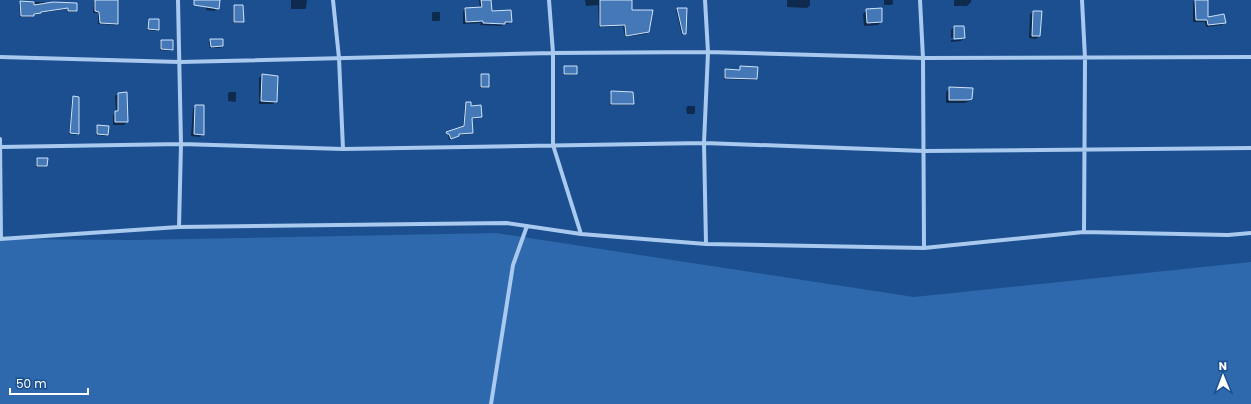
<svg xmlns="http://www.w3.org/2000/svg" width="1251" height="404" font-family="Poppins,sans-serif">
  <rect width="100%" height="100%" fill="#1b4f8f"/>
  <path fill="#2e69ad" d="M 496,233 L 914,297 L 1251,262 L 1251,404 L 0,404 L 0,239 L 134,240 Z"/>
  <path fill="#0007" d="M 96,0 L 117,23 L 115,25 L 98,24 L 98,13 L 93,13 L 94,3 Z
    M 207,0 L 219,0 L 218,8 L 214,11 L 206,10 Z
    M 291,0 L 307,0 L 306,8 L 305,9 L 291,9 Z
    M 479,0 L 490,0 L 491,12 L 511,22 L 508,24 L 503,24 L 502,26 L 480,25 L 481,23 L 463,24 L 463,11 L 465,9 L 480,8 Z
    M 585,0 L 631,0 L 632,11 L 648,32 L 646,34 L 625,37 L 623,26 L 599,27 L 598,5 L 586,6 Z
    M 787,0 L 810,0 L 810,5 L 807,8 L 787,7 Z
    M 884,0 L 893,0 L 893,4 L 891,5 L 884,5 Z
    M 954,0 L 971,0 L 971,2 L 967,6 L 954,6 Z
    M 1195,0 L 1207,0 L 1207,18 L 1225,22 L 1222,25 L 1206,27 L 1205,22 L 1193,22 L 1193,2 Z
    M 21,2 L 45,2 L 45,4 L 76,4 L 76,10 L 75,12 L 67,12 L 67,9 L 40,13 L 39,14 L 33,15 L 32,17 L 20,17 L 19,4 Z
    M 234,6 L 242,6 L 243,21 L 241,23 L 233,23 L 233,7 Z
    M 678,9 L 685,34 L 683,35 L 682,35 L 676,10 Z
    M 867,10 L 881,22 L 878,25 L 864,26 L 863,14 Z
    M 433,12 L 440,12 L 440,20 L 439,21 L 432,21 L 432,13 Z
    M 1033,12 L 1039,36 L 1036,39 L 1029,38 L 1030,14 Z
    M 149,20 L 158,29 L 156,31 L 147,30 L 148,21 Z
    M 954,27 L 963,27 L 964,38 L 961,41 L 951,42 L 951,40 L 962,40 L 962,37 L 951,38 L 951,30 Z
    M 211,40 L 222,46 L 221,48 L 210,48 L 209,42 Z
    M 161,41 L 172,49 L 171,51 L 160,50 L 160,42 Z
    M 565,67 L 576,67 L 576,74 L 575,75 L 563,75 L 563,68 Z
    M 741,67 L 756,78 L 755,80 L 724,79 L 724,72 L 725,70 L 739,71 Z
    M 262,75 L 276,101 L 273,104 L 259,104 L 259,78 Z
    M 481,75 L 488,86 L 487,88 L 480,88 L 480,76 Z
    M 950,88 L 971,98 L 968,102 L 964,103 L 946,103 L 946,92 Z
    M 230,92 L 236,92 L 236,100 L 235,102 L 228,101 L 228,93 Z
    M 612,92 L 633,104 L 632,105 L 610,105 L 610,94 Z
    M 118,94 L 127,122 L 124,125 L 113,125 L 113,115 L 116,112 L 115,96 Z
    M 74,98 L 78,133 L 77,135 L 69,134 L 72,99 Z
    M 466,103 L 481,117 L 480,118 L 471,119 L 472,132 L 470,134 L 458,135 L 457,137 L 449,140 L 448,135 L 446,135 L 447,133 L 463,127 L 465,104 Z
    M 195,106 L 203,134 L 200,137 L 191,136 L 193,109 Z
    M 688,106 L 695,106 L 695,112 L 694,114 L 687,114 L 686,108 Z
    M 98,127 L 107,134 L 106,136 L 96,135 L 96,128 Z
    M 37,159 L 46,165 L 45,167 L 36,167 L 36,160 Z"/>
  <path fill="#4478b7" stroke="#cfe3fa" d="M 95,0 L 118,0 L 118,24 L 100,23 L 99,12 L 95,11 Z
    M 194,0 L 220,0 L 219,9 L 194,5 Z
    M 481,0 L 491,0 L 492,11 L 511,10 L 512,22 L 505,22 L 505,24 L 483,23 L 483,21 L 466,22 L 465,8 L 482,7 Z
    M 600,0 L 632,0 L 632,10 L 653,10 L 649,32 L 626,36 L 625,25 L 600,26 Z
    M 1195,0 L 1208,0 L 1208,17 L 1224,14 L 1226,23 L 1208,25 L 1207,20 L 1196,20 Z
    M 20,1 L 34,2 L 34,5 L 53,2 L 77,3 L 77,11 L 68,11 L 68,8 L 41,12 L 41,13 L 34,14 L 34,16 L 21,16 Z
    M 234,5 L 243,5 L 244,22 L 234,22 Z
    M 677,8 L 687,8 L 686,34 L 683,34 Z
    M 882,8 L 882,22 L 867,23 L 866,9 Z
    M 1033,11 L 1042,11 L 1040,36 L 1032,36 Z
    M 149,19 L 159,19 L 159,30 L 148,29 Z
    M 954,26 L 964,26 L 965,38 L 954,39 Z
    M 210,39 L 223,39 L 223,46 L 211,47 Z
    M 161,40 L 173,40 L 173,50 L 161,49 Z
    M 564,66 L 577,66 L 577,74 L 564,74 Z
    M 740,66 L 758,67 L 757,79 L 725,78 L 725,69 L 740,70 Z
    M 262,74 L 278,76 L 277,102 L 261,101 Z
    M 481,74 L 489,74 L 489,87 L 481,87 Z
    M 949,87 L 973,88 L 972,99 L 968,100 L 949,100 Z
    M 611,91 L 633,92 L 634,104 L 611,104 Z
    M 127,92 L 128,122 L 115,122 L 115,111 L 118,111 L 118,93 Z
    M 73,96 L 79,97 L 79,134 L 70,133 Z
    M 466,102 L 471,102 L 471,106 L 481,105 L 482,117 L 472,118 L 473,133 L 459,134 L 459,136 L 451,139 L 449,134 L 447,134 L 446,132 L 464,126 Z
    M 195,105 L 204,105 L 204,135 L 194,134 Z
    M 97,125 L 109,126 L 108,135 L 97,134 Z
    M 37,158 L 48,158 L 47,166 L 37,166 Z"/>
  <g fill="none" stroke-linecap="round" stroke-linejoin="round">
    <path stroke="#a9c9ee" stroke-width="4" d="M 178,0 L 181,144 L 179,227
      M 333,0 L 339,58 L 343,149
      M 549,0 L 553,53 L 553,145 L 581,234
      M 705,0 L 708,52 L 704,143 L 706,244
      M 920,0 L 923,58 L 924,248
      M 1082,0 L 1085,58 L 1084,232
      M 0,57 L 180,62 L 553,53 L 708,52 L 923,58 L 1251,57
      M 0,139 L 1,239
      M 0,147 L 181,144 L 343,149 L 704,143 L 924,151 L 1251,148
      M 0,239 L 179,227 L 507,223 L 581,234 L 706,244 L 924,248 L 1084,232 L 1228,235 L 1251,233
      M 491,404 L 513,265 L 527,226"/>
  </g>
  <g transform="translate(1223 376) rotate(359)" stroke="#1b4f8f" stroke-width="3" paint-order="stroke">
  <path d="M0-3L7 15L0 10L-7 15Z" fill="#ffffff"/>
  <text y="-6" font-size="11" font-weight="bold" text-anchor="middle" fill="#ffffff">N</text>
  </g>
  <path d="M10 388v6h78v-6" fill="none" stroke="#ffffff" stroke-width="2"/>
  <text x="16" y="388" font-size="12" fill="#ffffff" stroke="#1b4f8f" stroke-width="3" paint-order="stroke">50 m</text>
</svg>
